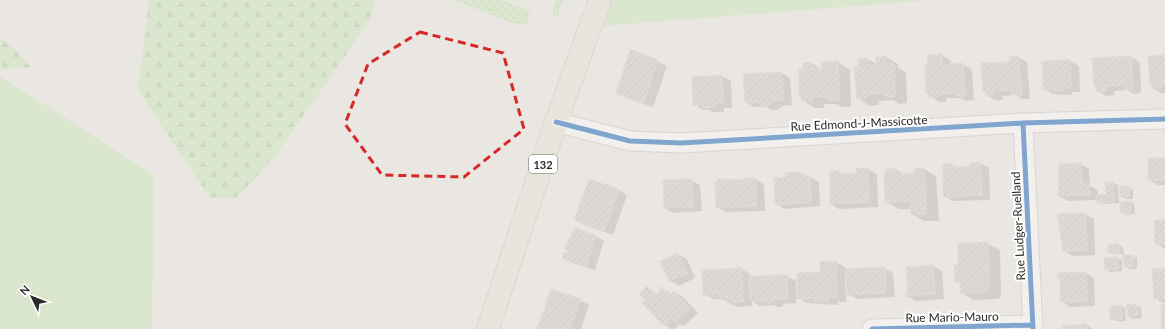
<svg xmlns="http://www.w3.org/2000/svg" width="1165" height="329" font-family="Lato,sans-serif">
  <defs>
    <pattern id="grass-dots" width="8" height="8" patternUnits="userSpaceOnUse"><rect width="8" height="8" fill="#c9e6b8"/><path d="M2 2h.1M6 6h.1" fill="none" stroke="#adc59e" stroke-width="1.8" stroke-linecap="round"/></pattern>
    <pattern id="forest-firs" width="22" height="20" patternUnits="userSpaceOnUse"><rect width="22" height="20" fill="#c9e6b8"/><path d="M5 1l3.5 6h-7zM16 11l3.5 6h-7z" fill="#adc59e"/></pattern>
    <pattern id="building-hatch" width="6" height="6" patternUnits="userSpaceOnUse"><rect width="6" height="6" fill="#cfccc8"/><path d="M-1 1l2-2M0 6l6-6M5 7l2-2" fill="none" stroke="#b2afac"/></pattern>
  </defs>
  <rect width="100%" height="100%" fill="#eae6e1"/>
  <path fill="url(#grass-dots)" d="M 454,0 L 502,0 L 530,12 L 526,25 L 509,22 Z
    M 556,0 L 563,0 L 557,18 L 554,17 L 552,12 Z"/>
  <path fill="url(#forest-firs)" d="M 149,0 L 375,0 L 369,22 L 272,160 L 236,198 L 210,198 L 138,90 Z
    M 0,37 L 17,51 L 30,67 L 0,70 Z"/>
  <path fill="#c9e6b8" d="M 600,0 L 931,0 L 591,27 Z
    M 0,76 L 154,175 L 152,329 L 0,329 Z"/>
  <path fill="#0003" d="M 631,51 L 667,66 L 653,107 L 626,98 L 617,93 Z
    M 941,55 L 950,60 L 951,65 L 963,64 L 972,70 L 974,100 L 966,101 L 961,98 L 946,98 L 946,102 L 939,102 L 927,94 L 929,65 Z
    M 1165,56 L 1165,93 L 1161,93 L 1152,88 L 1151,84 Z
    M 886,57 L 898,64 L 898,68 L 906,72 L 907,103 L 899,104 L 893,100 L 879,101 L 879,105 L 870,106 L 858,98 L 859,59 L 867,59 L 877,64 Z
    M 1018,57 L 1027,62 L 1030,99 L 1022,99 L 1016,95 L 1002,96 L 1003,100 L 995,100 L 986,95 L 984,91 L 1010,63 L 1010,58 Z
    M 1131,57 L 1140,62 L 1141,93 L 1134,94 L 1128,90 L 1114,91 L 1115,95 L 1106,96 L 1097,90 Z
    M 1070,61 L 1079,66 L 1080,92 L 1072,92 L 1072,95 L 1053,94 L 1044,89 Z
    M 838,62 L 850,70 L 851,107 L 842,107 L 836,104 L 824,104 L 824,108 L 815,108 L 803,101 L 804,70 L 811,63 L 823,70 Z
    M 782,73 L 790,78 L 792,105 L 782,106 L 777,110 L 772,110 L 765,107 L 754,107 L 746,102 Z
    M 722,76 L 731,81 L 732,108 L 724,108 L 724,112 L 713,112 L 709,110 L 703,110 L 694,105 Z
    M 1165,159 L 1165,185 L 1158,185 L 1149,180 Z
    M 980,163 L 989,168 L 990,200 L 953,201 L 944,196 L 944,165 L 951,164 L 957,168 L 971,167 Z
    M 1080,164 L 1089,169 L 1090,186 L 1098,190 L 1098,196 L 1107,195 L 1106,183 L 1113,183 L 1118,185 L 1119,203 L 1130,202 L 1134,204 L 1135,214 L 1126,215 L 1122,212 L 1121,203 L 1102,204 L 1097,200 L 1068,201 L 1059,196 Z
    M 868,169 L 877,174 L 878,207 L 839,209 L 830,204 L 831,172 L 839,172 L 844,175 L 857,174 Z
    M 896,169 L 904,174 L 915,174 L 924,169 L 936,176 L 939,221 L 924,221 L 912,214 L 912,209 L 899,209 L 886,202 Z
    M 802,173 L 819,182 L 820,206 L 785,209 L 776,204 L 787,177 Z
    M 755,179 L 764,184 L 765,211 L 726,212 L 717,207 L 719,183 Z
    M 691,180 L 700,185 L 702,211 L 674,213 L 665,208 Z
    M 1129,187 L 1133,190 L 1133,199 L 1126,199 L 1121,197 Z
    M 619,190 L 627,195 L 613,235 L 584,225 L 575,220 Z
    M 1085,214 L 1094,219 L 1095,255 L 1072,256 L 1063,250 L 1059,215 Z
    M 1165,220 L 1165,249 L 1156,244 Z
    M 575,233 L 596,236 L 604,241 L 595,270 L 572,263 L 563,258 L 568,254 Z
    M 987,243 L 1000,250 L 1001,296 L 998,299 L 973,300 L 961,292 L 961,284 L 956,281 L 959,266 Z
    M 1119,245 L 1123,247 L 1124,254 L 1114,254 L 1109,252 Z
    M 678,254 L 687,259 L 695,278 L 679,286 L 670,281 L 661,262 Z
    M 1132,256 L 1137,258 L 1137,269 L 1129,269 L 1125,267 Z
    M 1117,258 L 1122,260 L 1122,271 L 1110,272 L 1106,269 L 1105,259 Z
    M 821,262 L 836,262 L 845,267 L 845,270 L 884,268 L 893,273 L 895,297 L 857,299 L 848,294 L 847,278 L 845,278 L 846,302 L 838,302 L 838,305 L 807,303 L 798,298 L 821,273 Z
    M 933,266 L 942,271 L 944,299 L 916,301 L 907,296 L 909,293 L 907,268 Z
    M 742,269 L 750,274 L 751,277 L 787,276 L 796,281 L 796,303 L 784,304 L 782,307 L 777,307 L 773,305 L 760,306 L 752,301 L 752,306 L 737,307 L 722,299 L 713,299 L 704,294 Z
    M 1165,269 L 1165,303 L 1164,303 L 1155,298 Z
    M 1086,273 L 1094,278 L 1095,306 L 1070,307 L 1061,301 L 1061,280 L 1059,279 Z
    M 661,287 L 672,294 L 674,292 L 683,297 L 698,313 L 684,326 L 680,324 L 674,329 L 671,329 L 664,325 L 646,300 L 647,288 L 657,294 L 663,289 Z
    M 580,300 L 589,305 L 581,329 L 540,329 Z
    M 1136,305 L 1141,307 L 1142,318 L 1133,319 L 1129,316 L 1127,306 Z
    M 1121,306 L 1125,308 L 1126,321 L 1116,321 L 1111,319 Z
    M 1087,325 L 1093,329 L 1064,329 Z"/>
  <path fill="url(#building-hatch)" stroke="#d5d2cd" d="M 630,49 L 658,60 L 644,102 L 616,94 Z
    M 942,54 L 942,65 L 963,63 L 965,96 L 957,96 L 957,93 L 938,94 L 938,97 L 929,98 L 929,94 L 926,94 L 925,65 L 928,65 L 927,55 Z
    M 1165,55 L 1165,84 L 1161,84 L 1161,88 L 1151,88 L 1151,84 L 1150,85 L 1148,56 Z
    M 886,56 L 886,64 L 894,64 L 895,97 L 885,97 L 885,93 L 866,94 L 867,98 L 857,99 L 854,67 L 858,66 L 858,58 L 867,58 L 867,65 L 876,65 L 876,57 Z
    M 1018,56 L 1022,94 L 1012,94 L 1012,90 L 994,91 L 994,95 L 985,95 L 985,92 L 983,92 L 981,63 L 1009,62 L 1009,57 Z
    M 1131,56 L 1133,89 L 1124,89 L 1124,85 L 1106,86 L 1106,91 L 1096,91 L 1096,87 L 1094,87 L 1092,58 Z
    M 1070,60 L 1071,87 L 1064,88 L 1064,91 L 1043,89 L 1042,61 Z
    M 838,61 L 839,100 L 829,100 L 829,97 L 812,97 L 812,101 L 802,101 L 801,98 L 799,98 L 799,69 L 803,69 L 803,63 L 812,62 L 812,68 L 822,68 L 821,62 Z
    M 782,72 L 783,100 L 773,101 L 768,106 L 762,106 L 757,102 L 745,103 L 743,74 Z
    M 722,75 L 723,103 L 715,104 L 715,107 L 703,108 L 703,105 L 693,106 L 692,77 Z
    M 1148,158 L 1165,158 L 1165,180 L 1148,180 Z
    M 980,162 L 982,195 L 943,197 L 943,164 L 951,163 L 951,167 L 970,166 L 969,163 Z
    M 1081,163 L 1082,184 L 1089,184 L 1090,195 L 1058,196 L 1059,164 Z
    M 856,168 L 868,168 L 869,202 L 830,204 L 830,171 L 839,171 L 839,174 L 856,173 Z
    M 896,168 L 896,174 L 914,173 L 914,169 L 924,168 L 926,214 L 911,215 L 910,201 L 885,203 L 884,173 L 886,173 L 886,169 Z
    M 803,172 L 803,176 L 810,176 L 811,202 L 775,205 L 774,178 L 786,177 L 785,173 Z
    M 744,178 L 756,178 L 756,206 L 716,208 L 715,182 L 718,182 L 717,179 L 744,180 Z
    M 589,179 L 619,189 L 604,231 L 574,220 Z
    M 692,179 L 693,207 L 664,208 L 663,180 Z
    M 1105,182 L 1113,182 L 1115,201 L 1097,203 L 1096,195 L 1106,194 Z
    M 1120,186 L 1129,186 L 1129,197 L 1120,197 Z
    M 1130,201 L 1131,212 L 1121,213 L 1120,202 Z
    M 1085,213 L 1087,250 L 1063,251 L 1057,214 Z
    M 1165,219 L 1165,244 L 1155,244 L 1154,220 Z
    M 575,228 L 596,235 L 586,266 L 562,258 L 564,252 L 567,253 L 568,250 L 565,249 L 569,238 L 571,239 L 572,231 L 574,232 Z
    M 988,242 L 989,289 L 985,292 L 960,293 L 960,282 L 955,282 L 954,265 L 958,265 L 958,243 Z
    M 1119,244 L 1120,252 L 1108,253 L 1108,245 Z
    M 678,253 L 687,273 L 669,281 L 660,261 Z
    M 1123,255 L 1133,255 L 1133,267 L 1124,267 Z
    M 1117,257 L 1118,269 L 1105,270 L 1104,258 Z
    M 820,261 L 836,261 L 837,297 L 829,297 L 829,301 L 814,301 L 814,298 L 797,299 L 797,273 L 820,272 Z
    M 933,265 L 935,294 L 906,296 L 906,292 L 908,292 L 906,267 Z
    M 885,267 L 886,293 L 847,295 L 845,269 Z
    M 742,268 L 743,302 L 727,303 L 727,297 L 719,298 L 719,294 L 703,295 L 702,270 Z
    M 1165,268 L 1165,298 L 1154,299 L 1152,269 Z
    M 1086,272 L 1087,301 L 1060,302 L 1060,279 L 1058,279 L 1057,273 Z
    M 787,275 L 788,298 L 775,299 L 773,302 L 767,303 L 764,301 L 750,301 L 749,276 Z
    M 647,286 L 655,295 L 661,289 L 660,287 L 661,286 L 669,294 L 674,291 L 690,308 L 675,322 L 671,318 L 664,326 L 642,303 L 645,300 L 639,294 Z
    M 551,289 L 581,299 L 570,329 L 537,329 Z
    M 1136,304 L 1138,315 L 1128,317 L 1126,305 Z
    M 1121,305 L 1122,319 L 1110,319 L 1110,306 Z
    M 1161,305 L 1165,305 L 1165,329 L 1161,329 Z
    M 1087,324 L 1087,329 L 1062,329 L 1062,326 Z"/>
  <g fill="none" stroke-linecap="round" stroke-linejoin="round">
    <g stroke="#c3c2c2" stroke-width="21">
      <path id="minor" d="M 556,122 L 630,141 L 681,143 L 1023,123 L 1165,119
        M 1023,123 L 1033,329
        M 872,329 L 1033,325"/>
    </g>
    <g stroke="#c5c4c2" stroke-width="24">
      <path id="primary" d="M 488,329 L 556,122 L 600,0"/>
    </g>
    <use href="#minor" stroke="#fcfbfa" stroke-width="19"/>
    <use href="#primary" stroke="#e7e3d3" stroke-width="22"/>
    <g stroke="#fff" stroke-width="8">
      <path id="cycleway" d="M 556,122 L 630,141 L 681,143 L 1023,123 L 1165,119
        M 1023,123 L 1033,329
        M 872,329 L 1033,325"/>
    </g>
    <use href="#cycleway" stroke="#0057b8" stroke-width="5"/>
  </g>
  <path d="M0 0H1165V329H0ZM 420,32 L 503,53 L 524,129 L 464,177 L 382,175 L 345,124 L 368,64 Z" fill="#eae6e1" fill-opacity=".55" fill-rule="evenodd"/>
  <path fill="none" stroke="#d62828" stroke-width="3" stroke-dasharray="8 5" stroke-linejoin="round" d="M 420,32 L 503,53 L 524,129 L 464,177 L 382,175 L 345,124 L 368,64 Z"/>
  <g text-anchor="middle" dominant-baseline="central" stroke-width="4" stroke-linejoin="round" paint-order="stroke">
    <rect fill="#fff" stroke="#6b6b6b" stroke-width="1" x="529" y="155" width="28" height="18" rx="3"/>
    <g font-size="11" font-weight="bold" fill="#2b2b2b">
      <text x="543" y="164">132</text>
    </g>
    <g font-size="12" fill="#2b2b2b" stroke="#fff">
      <text transform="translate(859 123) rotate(-3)">Rue Edmond-J-Massicotte</text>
      <text transform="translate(1018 226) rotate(-93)">Rue Ludger-Ruelland</text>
      <text transform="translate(952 317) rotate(-1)">Rue Mario-Mauro</text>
    </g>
  </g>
  <g transform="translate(32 297) rotate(313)" stroke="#ffffff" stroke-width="3" paint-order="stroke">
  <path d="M0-3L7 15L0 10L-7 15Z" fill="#2b2b2b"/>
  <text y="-6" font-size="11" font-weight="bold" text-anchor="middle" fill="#2b2b2b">N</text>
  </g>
</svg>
